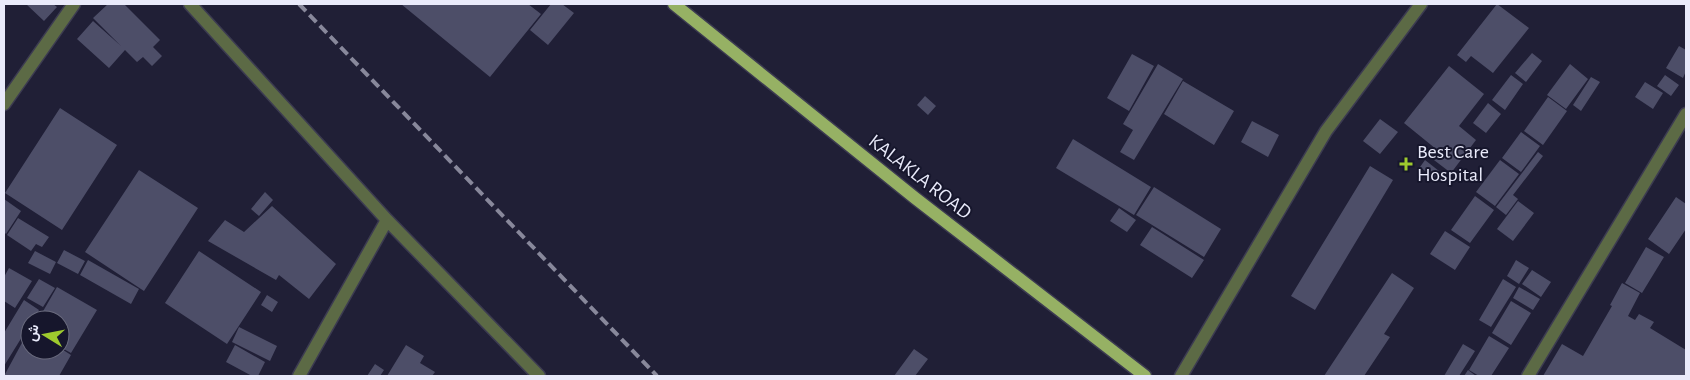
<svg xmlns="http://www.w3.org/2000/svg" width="1690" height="380" font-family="'Alegreya Sans',Vazirmatn,sans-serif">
  <rect width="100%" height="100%" fill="#201f36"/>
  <path fill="#4d4e68" d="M 26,4 L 53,4 L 57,7 L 44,21 Z
    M 108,4 L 124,4 L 160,40 L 153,47 L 162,56 L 152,66 L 143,57 L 137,62 L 125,50 L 109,68 L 77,39 L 93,21 L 121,46 L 93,18 Z
    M 401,4 L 528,4 L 541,14 L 490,77 Z
    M 551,4 L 562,4 L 574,13 L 548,45 L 530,30 Z
    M 1497,4 L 1529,28 L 1493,73 L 1471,56 L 1466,62 L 1457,55 Z
    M 1679,46 L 1686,50 L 1686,71 L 1683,78 L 1666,68 Z
    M 1532,53 L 1542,61 L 1526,82 L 1515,73 Z
    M 1132,54 L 1154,66 L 1129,111 L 1107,98 Z
    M 1158,64 L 1183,79 L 1134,160 L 1120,152 L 1133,130 L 1123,124 Z
    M 1570,64 L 1588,79 L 1566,109 L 1547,95 Z
    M 1449,66 L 1484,94 L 1459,126 L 1476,140 L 1451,173 L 1430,157 L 1436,149 L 1404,123 Z
    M 1511,75 L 1523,84 L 1505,110 L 1492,100 Z
    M 1665,75 L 1679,85 L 1671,96 L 1657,86 Z
    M 1591,77 L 1600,82 L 1581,111 L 1573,105 Z
    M 1183,81 L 1234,111 L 1214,145 L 1164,114 Z
    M 1645,82 L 1663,93 L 1653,109 L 1635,97 Z
    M 925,96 L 936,106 L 928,115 L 917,105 Z
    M 1548,97 L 1567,111 L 1543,145 L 1524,131 Z
    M 1488,103 L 1501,114 L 1486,133 L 1473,123 Z
    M 60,108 L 117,145 L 62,230 L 5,193 Z
    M 1380,119 L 1398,132 L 1380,154 L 1363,141 Z
    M 1252,121 L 1279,135 L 1268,157 L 1241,142 Z
    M 1521,132 L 1540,146 L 1521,172 L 1502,158 Z
    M 1073,139 L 1151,187 L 1134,215 L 1056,168 Z
    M 1538,152 L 1543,156 L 1513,195 L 1518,199 L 1506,215 L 1496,207 Z
    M 1425,160 L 1439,171 L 1434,178 L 1420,167 Z
    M 1500,160 L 1519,174 L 1495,206 L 1476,192 Z
    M 1370,166 L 1393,180 L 1315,310 L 1291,296 Z
    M 139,170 L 198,208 L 144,291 L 85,252 Z
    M 1154,187 L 1221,229 L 1204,257 L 1136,215 Z
    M 265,192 L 273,200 L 259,216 L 251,209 Z
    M 1475,196 L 1494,210 L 1470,243 L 1451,230 Z
    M 1676,197 L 1686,204 L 1686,229 L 1669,254 L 1648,239 Z
    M 4,199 L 21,211 L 6,234 L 4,232 Z
    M 1518,201 L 1534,213 L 1513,241 L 1497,229 Z
    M 272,206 L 336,264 L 309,299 L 279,275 L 276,280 L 208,241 L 225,220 L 244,232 Z
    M 1119,208 L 1136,220 L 1127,232 L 1110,221 Z
    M 18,218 L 49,237 L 42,247 L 36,244 L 31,251 L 7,235 Z
    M 1152,227 L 1204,260 L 1192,278 L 1140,245 Z
    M 1445,231 L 1470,247 L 1455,270 L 1430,254 Z
    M 1646,247 L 1664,257 L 1642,293 L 1625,283 Z
    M 64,250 L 85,261 L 78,274 L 57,263 Z
    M 35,251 L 56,262 L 50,274 L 28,263 Z
    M 199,251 L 261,292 L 227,344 L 165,303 Z
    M 88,260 L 139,289 L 131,304 L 80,275 Z
    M 1516,260 L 1529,268 L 1519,284 L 1507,276 Z
    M 9,268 L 32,281 L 15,308 L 4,301 L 4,277 Z
    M 1532,270 L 1551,282 L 1541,297 L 1522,284 Z
    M 1392,273 L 1414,288 L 1384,334 L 1390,337 L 1364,376 L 1324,376 Z
    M 39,279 L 55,288 L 43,307 L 27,298 Z
    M 1503,279 L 1516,287 L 1491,327 L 1479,320 Z
    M 1622,283 L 1640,293 L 1628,316 L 1635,320 L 1639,314 L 1654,322 L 1650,328 L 1686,350 L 1686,376 L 1543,376 L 1562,344 L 1583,356 L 1612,306 L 1610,305 Z
    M 57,287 L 97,310 L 71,353 L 60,347 L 60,320 L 38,320 Z
    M 1519,287 L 1540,299 L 1533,310 L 1513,298 Z
    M 267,295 L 278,302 L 272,312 L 261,305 Z
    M 24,300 L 39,310 L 33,320 L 30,320 L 30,324 L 4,366 L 4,333 Z
    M 1511,301 L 1531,313 L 1511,345 L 1492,333 Z
    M 239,327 L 277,346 L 270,361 L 232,342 Z
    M 30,328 L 30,350 L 60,350 L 60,348 L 71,355 L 59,376 L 4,376 Z
    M 1489,336 L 1509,348 L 1491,376 L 1479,376 L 1469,370 Z
    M 1463,344 L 1475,351 L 1459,376 L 1444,376 Z
    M 235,345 L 265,362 L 258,376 L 252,376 L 226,362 Z
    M 406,345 L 424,356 L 420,363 L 435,372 L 432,376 L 387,376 Z
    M 914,349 L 928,359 L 915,376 L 894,376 Z
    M 375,364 L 384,370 L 380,376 L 367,376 Z
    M 1468,370 L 1476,376 L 1464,376 Z"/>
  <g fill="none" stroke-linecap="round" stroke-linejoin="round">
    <g stroke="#3c3b51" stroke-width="15">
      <path id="minor" d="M 190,4 L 387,220 L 539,376
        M 4,104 L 74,4
        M 299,376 L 387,220
        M 1181,376 L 1326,131 L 1421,4
        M 1528,376 L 1686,114"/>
    </g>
    <g stroke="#3c3b51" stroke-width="15">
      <path id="major" d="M 674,4 L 915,198 L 1145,376"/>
    </g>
    <use href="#minor" stroke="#5c6a45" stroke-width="12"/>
    <use href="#major" stroke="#96b164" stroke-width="12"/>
    <path stroke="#88889b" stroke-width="4" stroke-dasharray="10 5" stroke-linecap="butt" d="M 299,4 L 657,376"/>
  </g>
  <path fill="#9eca2e" stroke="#16162c" stroke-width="2" d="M1403.5 156.5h5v5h5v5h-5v5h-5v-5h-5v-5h5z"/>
  <g text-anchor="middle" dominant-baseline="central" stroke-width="4" stroke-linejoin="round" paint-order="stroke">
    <g font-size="20" fill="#e9eafa" stroke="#16162c" text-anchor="start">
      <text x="1417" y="152">Best Care<tspan x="1417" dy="23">Hospital</tspan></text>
    </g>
    <g font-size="20" fill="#e9eafa" stroke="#16162c">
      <text transform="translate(920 177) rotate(38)">KALAKLA ROAD</text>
    </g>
  </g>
  <rect width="1690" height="380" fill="none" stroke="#e9eafa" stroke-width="10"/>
  <g transform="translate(45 335) rotate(280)"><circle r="24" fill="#16162c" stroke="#6a6b7e"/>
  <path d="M0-4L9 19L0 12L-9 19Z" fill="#9eca2e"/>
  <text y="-8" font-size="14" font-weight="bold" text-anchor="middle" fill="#e9eafa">ش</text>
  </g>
</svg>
